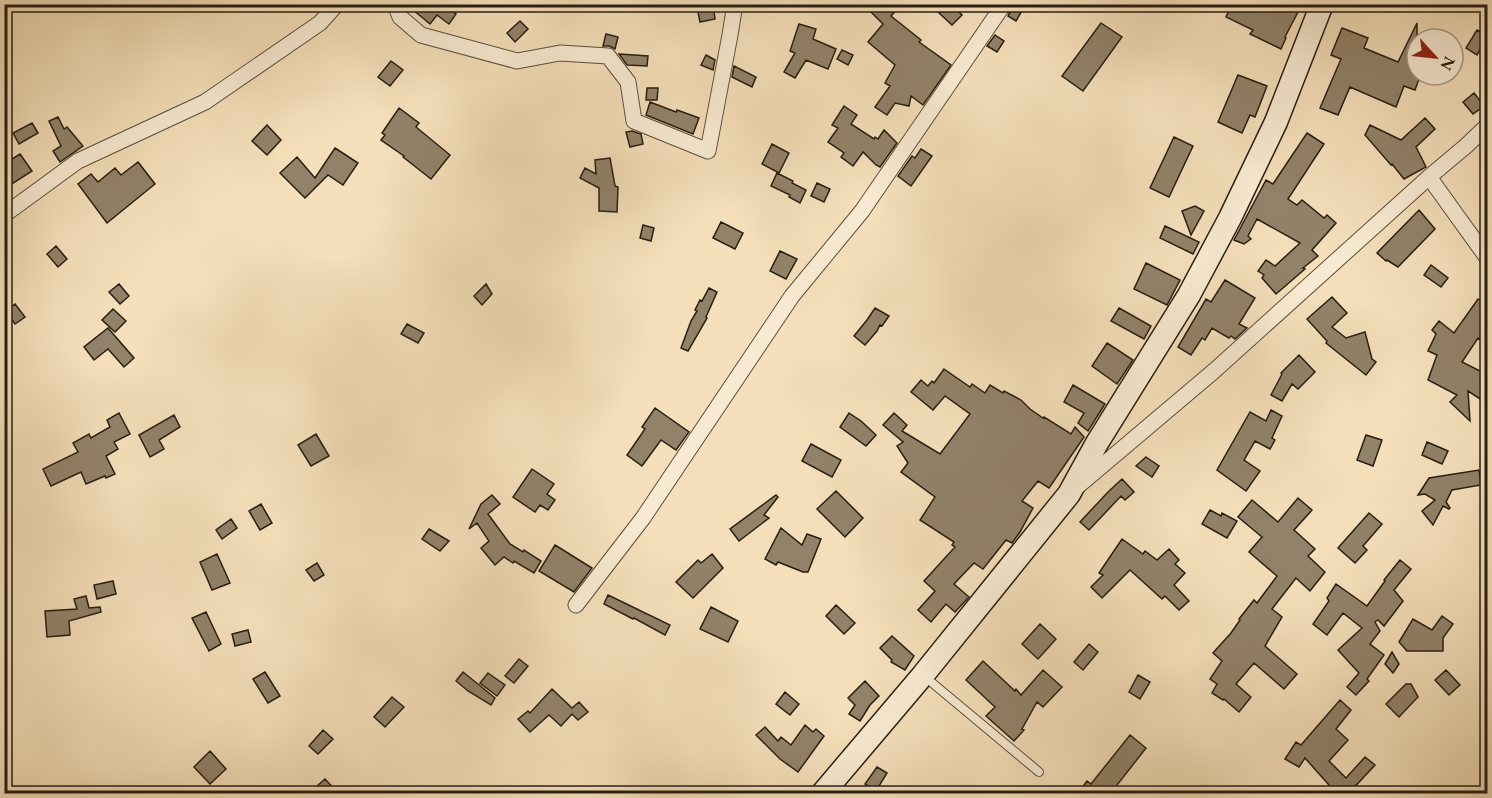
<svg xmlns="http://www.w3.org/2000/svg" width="1492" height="798" font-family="'EB Garamond',serif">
  <rect width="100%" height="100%" fill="#f4dfba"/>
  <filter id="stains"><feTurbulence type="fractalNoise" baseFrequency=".00333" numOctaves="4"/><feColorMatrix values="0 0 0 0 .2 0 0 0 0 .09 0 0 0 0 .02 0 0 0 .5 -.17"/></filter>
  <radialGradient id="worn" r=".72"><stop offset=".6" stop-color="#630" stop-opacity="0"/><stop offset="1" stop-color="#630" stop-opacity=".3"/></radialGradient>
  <path fill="#928269" stroke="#271e12" stroke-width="1.5" d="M 406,4 L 432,4 L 438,10 L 443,4 L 456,14 L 449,24 L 437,15 L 430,24 Z
    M 713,4 L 715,19 L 700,22 L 697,7 Z
    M 866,4 L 876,4 L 877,6 L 879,4 L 902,4 L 891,16 L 921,40 L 919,42 L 951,65 L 923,105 L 911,96 L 909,106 L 895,103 L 887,115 L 875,107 L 890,86 L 885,83 L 895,65 L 868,42 L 883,24 L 865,6 Z
    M 947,4 L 951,4 L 962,15 L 952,25 L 939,13 Z
    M 1014,4 L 1026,4 L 1016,21 L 1008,16 Z
    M 1232,4 L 1284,4 L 1298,12 L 1285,37 L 1286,38 L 1281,49 L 1250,34 L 1253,30 L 1226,17 Z
    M 520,21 L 528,29 L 515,42 L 507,33 Z
    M 1101,23 L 1122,37 L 1083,91 L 1062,76 Z
    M 1417,23 L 1417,75 L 1420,76 L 1415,90 L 1404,86 L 1396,107 L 1350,87 L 1338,115 L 1320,108 L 1341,59 L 1331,55 L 1342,28 L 1368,38 L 1364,48 L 1398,62 Z
    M 799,24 L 816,29 L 813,39 L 836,49 L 828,69 L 806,60 L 795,78 L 784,72 L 795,53 L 790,51 Z
    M 1477,30 L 1488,37 L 1477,55 L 1466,48 Z
    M 606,34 L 618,37 L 615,49 L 609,46 L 603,46 Z
    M 995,35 L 1004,41 L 997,52 L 987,46 Z
    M 842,50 L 853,55 L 848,65 L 837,59 Z
    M 619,54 L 648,56 L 647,66 L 627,65 Z
    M 706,55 L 715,60 L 713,70 L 701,65 Z
    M 391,61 L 403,70 L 390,86 L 378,77 Z
    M 734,66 L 756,77 L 752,87 L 732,77 Z
    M 1238,75 L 1267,86 L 1255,117 L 1250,115 L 1242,133 L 1218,122 Z
    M 647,88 L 658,88 L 657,100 L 646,100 Z
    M 1474,93 L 1484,106 L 1473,114 L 1463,102 Z
    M 650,102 L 676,112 L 677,110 L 699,118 L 693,134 L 646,115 Z
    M 844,106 L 857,115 L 851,124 L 874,139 L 875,137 L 878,139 L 884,130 L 897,143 L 880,167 L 876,165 L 863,152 L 853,166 L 841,157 L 844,153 L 828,142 L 838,128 L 832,125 Z
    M 399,108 L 419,123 L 416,127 L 450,155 L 431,179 L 403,157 L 404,156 L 381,140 L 385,135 L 382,133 Z
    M 58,117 L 64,129 L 67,127 L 83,146 L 60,162 L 53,151 L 61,146 L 49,121 Z
    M 1425,118 L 1435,129 L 1416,147 L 1426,167 L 1404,179 L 1392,164 L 1391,165 L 1365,135 L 1370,125 L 1401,140 Z
    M 32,123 L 38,133 L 19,144 L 13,133 Z
    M 267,125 L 281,140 L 267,155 L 252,141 Z
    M 632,131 L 641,134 L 643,144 L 630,147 L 626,132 Z
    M 1307,133 L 1324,144 L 1288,199 L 1297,205 L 1302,200 L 1324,218 L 1327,215 L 1336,223 L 1312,250 L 1318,256 L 1303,268 L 1305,269 L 1276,294 L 1262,278 L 1264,275 L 1258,271 L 1266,260 L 1275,266 L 1300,243 L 1257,219 L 1248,236 L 1251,239 L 1244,244 L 1234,240 L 1266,180 L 1273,184 Z
    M 1174,137 L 1193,146 L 1169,197 L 1150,188 Z
    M 772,144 L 789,153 L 779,173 L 762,164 Z
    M 335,148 L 358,163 L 343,185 L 328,175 L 305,198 L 280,173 L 297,157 L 315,178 Z
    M 921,149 L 932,156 L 911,186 L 898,176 L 912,156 L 915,158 Z
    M 20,154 L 32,171 L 4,189 L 4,164 Z
    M 610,158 L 615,186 L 618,187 L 617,212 L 599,211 L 599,188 L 580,178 L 585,168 L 596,174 L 595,160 Z
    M 138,162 L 155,184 L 107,223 L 78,184 L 91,174 L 98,182 L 115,168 L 121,175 Z
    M 777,173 L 793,181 L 792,183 L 806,190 L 800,203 L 789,197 L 790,195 L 771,186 Z
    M 817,183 L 830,189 L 824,202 L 811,196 Z
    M 1195,206 L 1204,211 L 1191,235 L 1182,211 Z
    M 1419,210 L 1435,229 L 1398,267 L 1387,260 L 1386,261 L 1377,253 Z
    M 721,222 L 743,233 L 735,249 L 713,238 Z
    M 643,225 L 654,228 L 651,241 L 640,238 Z
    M 1165,226 L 1199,242 L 1193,254 L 1160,238 Z
    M 56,246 L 67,259 L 58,267 L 47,254 Z
    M 780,251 L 797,259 L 786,279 L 770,271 Z
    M 1146,263 L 1180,280 L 1167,305 L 1134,289 Z
    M 1431,265 L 1448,278 L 1441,287 L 1424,275 Z
    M 1225,280 L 1255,298 L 1239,324 L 1247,328 L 1235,339 L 1231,336 L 1229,338 L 1212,328 L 1205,340 L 1202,338 L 1191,355 L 1178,347 L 1206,299 L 1211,302 Z
    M 119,284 L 129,296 L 120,304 L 109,292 Z
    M 486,284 L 492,294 L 482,305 L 474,296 Z
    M 709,288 L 717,292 L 706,317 L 707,318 L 688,351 L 681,348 L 691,321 L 697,311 L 695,310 L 700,300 L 702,301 Z
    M 1332,297 L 1347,313 L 1332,327 L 1346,338 L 1365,332 L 1372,359 L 1376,362 L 1366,375 L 1326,343 L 1327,341 L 1307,319 Z
    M 1478,299 L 1488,306 L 1488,344 L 1478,338 L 1462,362 L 1488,375 L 1488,404 L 1468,391 L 1470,421 L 1450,402 L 1457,395 L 1428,380 L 1437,355 L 1428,351 L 1436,334 L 1432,330 L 1439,321 L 1454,333 Z
    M 15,304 L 25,317 L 15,324 L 6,311 Z
    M 875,308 L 889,316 L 882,326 L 880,325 L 877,331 L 865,345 L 854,336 L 867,320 Z
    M 1119,308 L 1151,326 L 1144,339 L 1111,321 Z
    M 113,309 L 126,321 L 115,332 L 102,320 Z
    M 407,324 L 424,333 L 418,343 L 401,334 Z
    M 108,328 L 134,358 L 124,367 L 108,349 L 94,360 L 84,347 Z
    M 1107,343 L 1133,360 L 1117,384 L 1092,366 Z
    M 1299,355 L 1315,372 L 1298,389 L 1292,384 L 1282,401 L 1271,395 L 1282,374 L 1281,373 Z
    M 944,369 L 970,387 L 972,384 L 985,393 L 990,385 L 1003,393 L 1004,391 L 1021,400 L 1030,409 L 1043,418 L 1044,417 L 1071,434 L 1075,427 L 1084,437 L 1049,488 L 1038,481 L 1022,501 L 1033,508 L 1020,532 L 1012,543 L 1006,540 L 983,569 L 974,563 L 954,584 L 969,597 L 955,612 L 946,604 L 931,622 L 918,610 L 935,591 L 924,581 L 955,547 L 952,545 L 954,542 L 920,520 L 935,497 L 901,472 L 908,463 L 897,446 L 903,442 L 883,425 L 894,413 L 907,425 L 902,431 L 940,454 L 970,414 L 945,396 L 933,410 L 911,392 L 921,380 L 928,386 L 932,381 L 934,383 Z
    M 1073,385 L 1105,404 L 1088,431 L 1078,423 L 1084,413 L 1064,402 Z
    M 655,408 L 689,432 L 676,450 L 661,440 L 642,466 L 627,455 L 645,429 L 642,427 Z
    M 1271,410 L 1282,416 L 1272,438 L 1275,440 L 1270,449 L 1255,441 L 1244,460 L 1260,471 L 1246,491 L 1217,470 L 1250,412 L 1266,421 Z
    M 119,413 L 130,434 L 114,442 L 118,449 L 106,456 L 115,474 L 106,478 L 105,476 L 86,484 L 81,472 L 51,486 L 43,469 L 78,452 L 73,443 L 89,434 L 91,438 L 110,427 L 107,420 Z
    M 849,413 L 861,421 L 876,435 L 866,446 L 840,427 Z
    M 174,415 L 180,427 L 159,440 L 164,449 L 150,457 L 139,435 Z
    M 316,434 L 329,456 L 311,466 L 298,445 Z
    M 1366,435 L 1382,440 L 1373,466 L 1357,460 Z
    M 1427,442 L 1448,451 L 1442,464 L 1422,455 Z
    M 811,444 L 841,460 L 832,477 L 802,461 Z
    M 1146,457 L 1159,466 L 1152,477 L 1136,466 Z
    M 532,469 L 554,484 L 547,494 L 555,500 L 548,510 L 540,505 L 535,512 L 513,497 Z
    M 1479,470 L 1481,485 L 1452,490 L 1446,502 L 1450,508 L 1449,509 L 1443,506 L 1433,525 L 1422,511 L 1435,500 L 1425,494 L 1418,495 L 1429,478 Z
    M 1122,479 L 1134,492 L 1125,500 L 1121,496 L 1089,530 L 1080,522 L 1108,492 Z
    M 836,491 L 863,518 L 845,537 L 817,509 Z
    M 492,495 L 500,504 L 488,514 L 510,544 L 523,552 L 524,550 L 541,561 L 534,573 L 514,561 L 513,563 L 504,557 L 495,565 L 481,548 L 489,541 L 477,523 L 469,529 L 481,504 Z
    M 776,495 L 778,497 L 764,515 L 769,518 L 739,541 L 730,529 Z
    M 1298,498 L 1312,510 L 1294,530 L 1315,549 L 1308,556 L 1325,572 L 1310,591 L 1296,578 L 1272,609 L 1282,617 L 1265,646 L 1297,674 L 1284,689 L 1254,663 L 1236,684 L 1251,697 L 1239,712 L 1224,699 L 1223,700 L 1212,693 L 1217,684 L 1210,679 L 1222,661 L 1213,653 L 1231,633 L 1240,620 L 1239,619 L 1254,600 L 1257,603 L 1277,576 L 1249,552 L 1262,537 L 1238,517 L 1252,500 L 1278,522 Z
    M 261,504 L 272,523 L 260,530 L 249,511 Z
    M 1210,510 L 1221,516 L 1222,513 L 1237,521 L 1227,538 L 1202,524 Z
    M 1369,513 L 1382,524 L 1363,546 L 1367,550 L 1355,563 L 1338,548 Z
    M 231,519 L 237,528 L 222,539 L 216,530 Z
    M 781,528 L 802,545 L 807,534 L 821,539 L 808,572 L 803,572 L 778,562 L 776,565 L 765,559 Z
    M 429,529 L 449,541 L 440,551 L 422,539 Z
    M 1122,539 L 1143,554 L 1145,551 L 1157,560 L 1169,549 L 1179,560 L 1175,564 L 1185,573 L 1174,585 L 1189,601 L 1179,610 L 1165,596 L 1162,599 L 1130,570 L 1102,598 L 1091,587 L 1103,575 L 1099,573 Z
    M 555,545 L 592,568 L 574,592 L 539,571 Z
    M 217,554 L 230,583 L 212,590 L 200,562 Z
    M 712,554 L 723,568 L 693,598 L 676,582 L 698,560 L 701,563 Z
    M 1400,560 L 1411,569 L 1394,590 L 1403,601 L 1384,626 L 1378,620 L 1375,622 L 1380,631 L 1370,644 L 1384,655 L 1367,679 L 1369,681 L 1356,695 L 1347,687 L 1359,673 L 1338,650 L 1362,628 L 1343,613 L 1327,635 L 1313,624 L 1329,601 L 1327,598 L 1336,584 L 1367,606 L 1385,581 L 1384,580 Z
    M 317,563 L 324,575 L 314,581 L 306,570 Z
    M 113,581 L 116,594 L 97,599 L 94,585 Z
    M 608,595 L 670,625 L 665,635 L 634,618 L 633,619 L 604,604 Z
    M 86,596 L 89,608 L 100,607 L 101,612 L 69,621 L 70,635 L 47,637 L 45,611 L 77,609 L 74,599 Z
    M 836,605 L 855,623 L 844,634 L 826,616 Z
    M 711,607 L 738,621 L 728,642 L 700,629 Z
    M 206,612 L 221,644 L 209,651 L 192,618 Z
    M 1442,616 L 1453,624 L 1443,638 L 1443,651 L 1407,651 L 1399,642 L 1413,619 L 1432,630 Z
    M 1040,624 L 1056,639 L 1038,659 L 1022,644 Z
    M 248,630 L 251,642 L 235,646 L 232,634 Z
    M 892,636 L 914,656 L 905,670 L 891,662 L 892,660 L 880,648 Z
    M 1089,644 L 1098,652 L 1083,670 L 1074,662 Z
    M 1392,652 L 1399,664 L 1393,673 L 1385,664 Z
    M 519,659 L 528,666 L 514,683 L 505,676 Z
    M 983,661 L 1015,691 L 1016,689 L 1021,695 L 1043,670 L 1062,687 L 1043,707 L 1037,702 L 1022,729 L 1024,730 L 1014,741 L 986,716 L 995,707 L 966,680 Z
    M 1446,670 L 1460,685 L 1449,695 L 1435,680 Z
    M 265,672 L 280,696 L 268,703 L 253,679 Z
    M 463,672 L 495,698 L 491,705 L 468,691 L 456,681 Z
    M 488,673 L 505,685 L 497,696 L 480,683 Z
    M 1138,675 L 1150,682 L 1140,699 L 1129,692 Z
    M 865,681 L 879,696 L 870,705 L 860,721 L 849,714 L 855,705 L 848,698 Z
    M 1406,684 L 1411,684 L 1418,697 L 1399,717 L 1386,704 Z
    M 552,689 L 572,708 L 579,702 L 588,712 L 578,720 L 572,714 L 561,726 L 549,715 L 530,732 L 518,719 L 528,711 L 530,713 Z
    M 785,692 L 799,704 L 790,715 L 776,704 Z
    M 392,697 L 404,707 L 385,727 L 374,717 Z
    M 1340,700 L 1351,710 L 1336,729 L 1348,740 L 1329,761 L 1346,778 L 1365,757 L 1375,765 L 1348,794 L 1337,794 L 1305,758 L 1299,767 L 1285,759 L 1296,742 L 1301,745 Z
    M 805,725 L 813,732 L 816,729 L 824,736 L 798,772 L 780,759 L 756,735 L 765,727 L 778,741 L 781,737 L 791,745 Z
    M 323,730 L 333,739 L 318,754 L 309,746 Z
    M 1130,735 L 1146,748 L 1110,794 L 1077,794 L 1087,781 L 1091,784 Z
    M 210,751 L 226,769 L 210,784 L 194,767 Z
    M 877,767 L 887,773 L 876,791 L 865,784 Z
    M 325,779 L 339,794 L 324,794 L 317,786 Z"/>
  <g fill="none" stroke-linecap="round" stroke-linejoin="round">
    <g stroke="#5a4e3c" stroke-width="10">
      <path id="service" d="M 924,676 L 1039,772"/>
    </g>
    <g stroke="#5a4e3c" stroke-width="17">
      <path id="minor" d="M 395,4 L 400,17 L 421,35 L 517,61 L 560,53 L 608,56 L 628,82 L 634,121 L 708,151 L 730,35 L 735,4
        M 1429,177 L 1488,259
        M 4,215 L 78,161 L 205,102 L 320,23 L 337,4
        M 1078,486 L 1214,371 L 1429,177 L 1466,146 L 1488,125
        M 576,605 L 643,518 L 792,296 L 862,211 L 1004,4
        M 1483,794 L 1488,789"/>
    </g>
    <g stroke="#271e12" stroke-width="25">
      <path id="secondary" d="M 822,794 L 923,675 L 1069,494 L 1097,443 L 1189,295 L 1230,218 L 1276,122 L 1322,4"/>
    </g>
    <use href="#service" stroke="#f8ead2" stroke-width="8"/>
    <use href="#minor" stroke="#f8ead2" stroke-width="15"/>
    <use href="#secondary" stroke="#f8ead2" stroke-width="22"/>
  </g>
  <rect width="1492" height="798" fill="none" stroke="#f4dfba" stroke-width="24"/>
  <rect x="6" y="6" width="1480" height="786" fill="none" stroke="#271e12" stroke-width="3"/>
  <rect x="12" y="12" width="1468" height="774" fill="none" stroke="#271e12" stroke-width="1.5"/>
  <g transform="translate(1435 57) rotate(117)"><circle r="28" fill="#f8ead2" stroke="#a49885" stroke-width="1.5"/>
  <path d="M0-4.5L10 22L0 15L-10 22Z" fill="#8f2418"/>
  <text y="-9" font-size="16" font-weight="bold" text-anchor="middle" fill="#271e12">N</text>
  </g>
  <rect width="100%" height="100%" filter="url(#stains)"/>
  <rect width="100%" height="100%" fill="url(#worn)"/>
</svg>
